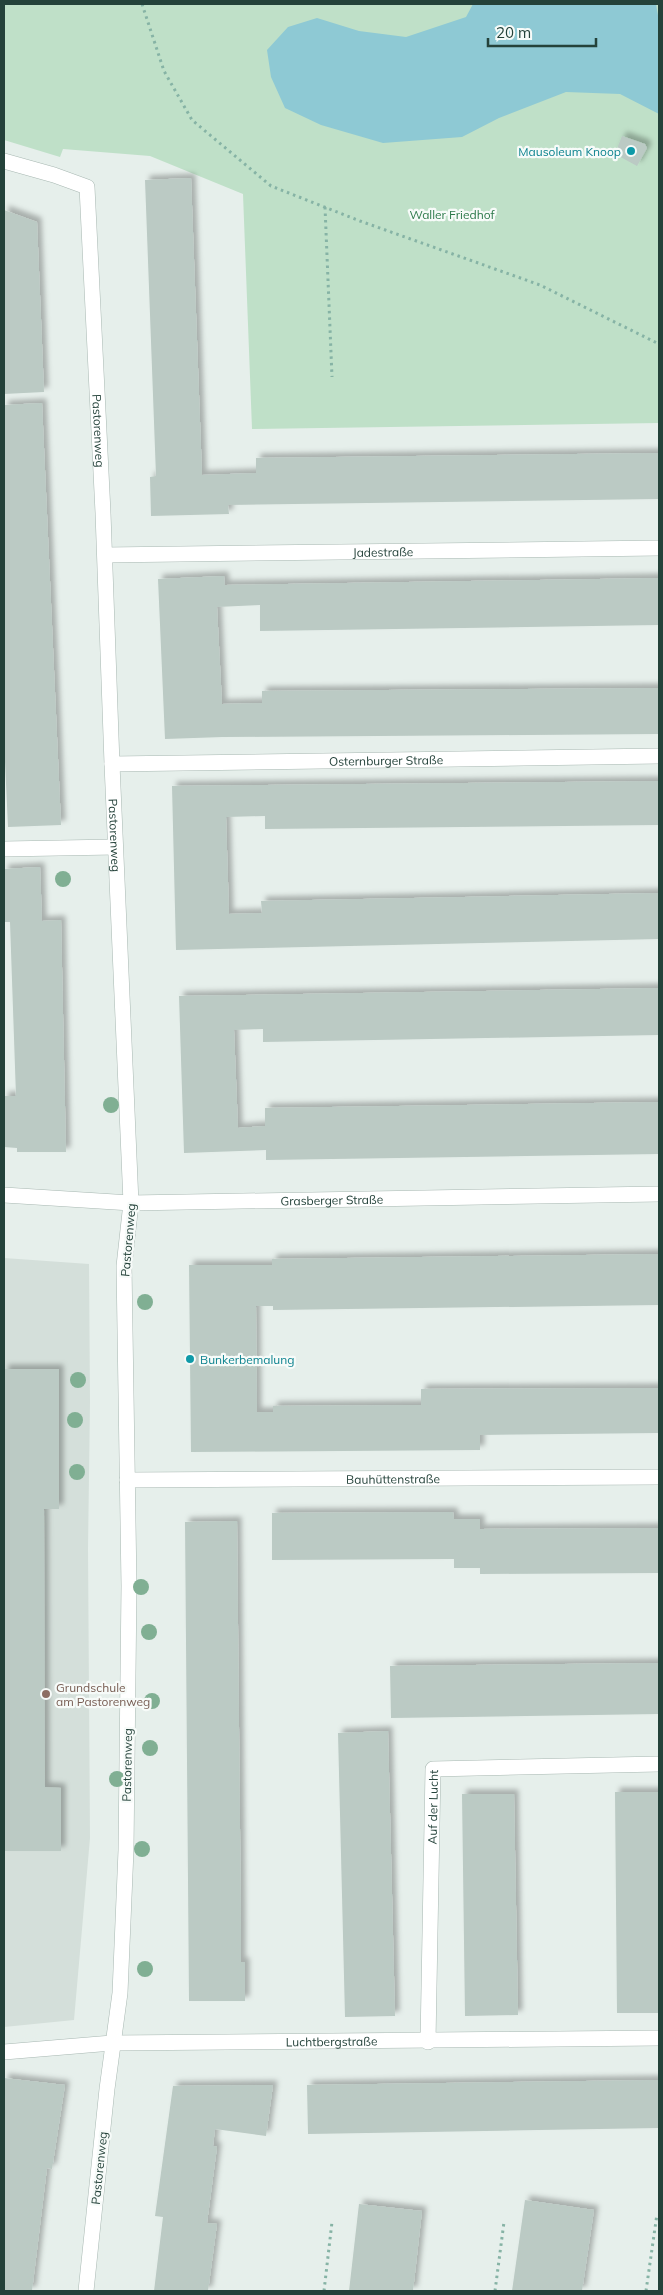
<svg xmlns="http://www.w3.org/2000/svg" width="663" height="2295" font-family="Mulish,sans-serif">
  <defs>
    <filter id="shadow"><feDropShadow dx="4.5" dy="-4.5" stdDeviation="2.5" flood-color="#0004"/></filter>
  </defs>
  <rect width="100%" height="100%" fill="#e6efeb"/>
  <path fill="#d4dfda" d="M 4,1258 L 89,1264 L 90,1402 L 88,1549 L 90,1838 L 74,2020 L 4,2027 Z"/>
  <path fill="#bfe0c8" d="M 4,4 L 659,4 L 659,423 L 252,429 L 243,194 L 150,156 L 63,149 L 60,157 L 4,140 Z"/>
  <path fill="#8ec9d4" d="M 473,4 L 656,4 L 659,21 L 659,114 L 620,94 L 566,92 L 499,118 L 462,137 L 383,143 L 321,125 L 285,108 L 271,77 L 267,50 L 288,27 L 317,18 L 359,31 L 406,37 L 466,17 Z"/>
  <path fill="#bbcac4" filter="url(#shadow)" d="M 622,136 L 645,144 L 647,148 L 637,166 L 615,154 Z
    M 191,178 L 202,475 L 256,473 L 256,458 L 659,453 L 659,499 L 228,505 L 229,514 L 151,516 L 150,477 L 156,476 L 145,180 Z
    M 4,210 L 37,222 L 44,392 L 4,394 Z
    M 42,403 L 61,825 L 8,827 L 4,740 L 4,405 Z
    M 224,576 L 225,585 L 659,578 L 659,625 L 260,631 L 260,605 L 217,607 L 222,704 L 262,703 L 262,691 L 659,688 L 659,734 L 223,737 L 165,739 L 158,579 Z
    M 659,781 L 659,825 L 265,829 L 265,816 L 226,817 L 229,914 L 262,913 L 261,901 L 659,893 L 659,939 L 176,950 L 172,786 Z
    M 40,867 L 42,921 L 61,920 L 66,1152 L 17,1152 L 17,1148 L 4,1147 L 4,1096 L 16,1096 L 10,922 L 4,922 L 4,869 Z
    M 659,988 L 659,1035 L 263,1042 L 263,1029 L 234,1030 L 238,1128 L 265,1126 L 265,1108 L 659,1102 L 659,1154 L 266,1160 L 266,1150 L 184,1153 L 179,996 Z
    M 659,1254 L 659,1305 L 273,1310 L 273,1306 L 256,1306 L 257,1412 L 273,1412 L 273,1406 L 421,1405 L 421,1389 L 659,1388 L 659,1433 L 480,1435 L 480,1450 L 191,1452 L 189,1265 L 272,1265 L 272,1259 Z
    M 4,1369 L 59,1369 L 59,1509 L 44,1509 L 45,1787 L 61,1788 L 61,1851 L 4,1851 Z
    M 453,1512 L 454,1519 L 480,1519 L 480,1529 L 659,1528 L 659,1573 L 480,1574 L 480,1568 L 454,1568 L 454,1559 L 272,1560 L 272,1513 Z
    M 237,1521 L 241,1930 L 241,1962 L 245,1962 L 245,2001 L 189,2001 L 185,1522 Z
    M 659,1663 L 659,1714 L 391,1718 L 390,1666 Z
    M 388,1731 L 395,2016 L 345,2017 L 338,1733 Z
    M 615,1792 L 659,1792 L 659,2013 L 617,2013 Z
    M 462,1794 L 514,1794 L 518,2015 L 465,2016 Z
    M 4,2078 L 65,2085 L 52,2169 L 47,2168 L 32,2291 L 4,2291 Z
    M 659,2080 L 659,2128 L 308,2134 L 307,2085 Z
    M 273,2085 L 266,2136 L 215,2129 L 213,2146 L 217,2147 L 207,2223 L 217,2224 L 208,2291 L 154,2291 L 163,2217 L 155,2216 L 173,2086 Z
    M 525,2200 L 594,2210 L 582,2291 L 512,2291 Z
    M 359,2204 L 422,2211 L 413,2291 L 349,2291 Z"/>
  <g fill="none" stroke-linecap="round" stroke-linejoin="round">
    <g stroke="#a8b8b2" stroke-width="16">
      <g id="street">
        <path id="s1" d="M 4,161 L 54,175 L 87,187 L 103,513 L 112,764 L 131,1203 L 124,1266 L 129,1586 L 126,1850 L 120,1993 L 107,2089 L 86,2291"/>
        <path id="s2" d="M 105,555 L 659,548"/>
        <path id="s3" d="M 112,764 L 659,756"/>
        <path d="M 4,849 L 115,847"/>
        <path id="s4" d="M 4,1195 L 131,1203 L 659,1194"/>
        <path id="s5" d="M 127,1480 L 659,1477"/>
        <path id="s6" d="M 428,2042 L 433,1769 L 659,1764"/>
        <path id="s7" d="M 4,2052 L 112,2043 L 659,2038"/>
      </g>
    </g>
    <path stroke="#86b3a5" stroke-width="3" stroke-dasharray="2.5 4" stroke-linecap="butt" d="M 142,4 L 164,71 L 192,120 L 271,186 L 360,221 L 540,285 L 659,344
      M 325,207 L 332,377
      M 324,2291 L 332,2222
      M 495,2291 L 504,2222
      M 646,2291 L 657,2214"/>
    <use href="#street" stroke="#fff" stroke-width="15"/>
  </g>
  <g fill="#80af93">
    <circle cx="63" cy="879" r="8"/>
    <circle cx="111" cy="1105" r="8"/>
    <circle cx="145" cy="1302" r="8"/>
    <circle cx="78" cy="1380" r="8"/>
    <circle cx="75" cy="1420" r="8"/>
    <circle cx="77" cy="1472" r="8"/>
    <circle cx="141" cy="1587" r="8"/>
    <circle cx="149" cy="1632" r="8"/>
    <circle cx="152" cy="1701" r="8"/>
    <circle cx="150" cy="1748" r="8"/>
    <circle cx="117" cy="1779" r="8"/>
    <circle cx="142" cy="1849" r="8"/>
    <circle cx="145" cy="1969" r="8"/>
  </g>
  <g fill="#0f9aa8" stroke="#f7fbf9" stroke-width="2">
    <circle cx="631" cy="151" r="5"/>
    <circle cx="190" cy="1359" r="5"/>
  </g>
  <circle fill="#8d6e63" stroke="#f7fbf9" stroke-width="2" cx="46" cy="1694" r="5"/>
  <g text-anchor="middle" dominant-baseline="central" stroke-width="4.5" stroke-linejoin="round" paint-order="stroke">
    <g font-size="12" fill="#0d838f" stroke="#f7fbf9" text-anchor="end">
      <text x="621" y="151">Mausoleum Knoop</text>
      <text x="200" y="1359" text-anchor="start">Bunkerbemalung</text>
    </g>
    <g font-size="12" fill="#2d7a4b" stroke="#f7fbf9">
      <text x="452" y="214">Waller Friedhof</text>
    </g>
    <g font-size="12" fill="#24423a" stroke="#f7fbf9">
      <text stroke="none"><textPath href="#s1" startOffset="331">Pastorenweg</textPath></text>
      <text stroke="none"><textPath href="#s2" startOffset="278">Jadestraße</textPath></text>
      <text stroke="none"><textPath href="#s3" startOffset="274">Osternburger Straße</textPath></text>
      <text stroke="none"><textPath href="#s1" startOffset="736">Pastorenweg</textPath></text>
      <text stroke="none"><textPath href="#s4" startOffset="328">Grasberger Straße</textPath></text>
      <text transform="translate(128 1240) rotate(-85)">Pastorenweg</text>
      <text stroke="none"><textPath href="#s5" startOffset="266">Bauhüttenstraße</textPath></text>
      <text transform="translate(127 1765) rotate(-89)">Pastorenweg</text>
      <text stroke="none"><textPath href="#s6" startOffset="235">Auf der Lucht</textPath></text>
      <text stroke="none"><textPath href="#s7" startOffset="328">Luchtbergstraße</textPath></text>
      <text transform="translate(99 2168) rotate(-84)">Pastorenweg</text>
    </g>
    <g font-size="12" fill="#785e54" stroke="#f7fbf9" text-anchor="start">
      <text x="56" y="1687">Grundschule<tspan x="56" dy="14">am Pastorenweg</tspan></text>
    </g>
  </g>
  <rect width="663" height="2295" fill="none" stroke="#24423a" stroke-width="10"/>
  <path d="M488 38v8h108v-8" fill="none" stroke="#24423a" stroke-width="2.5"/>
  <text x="496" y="38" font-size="15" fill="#24423a" stroke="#f7fbf9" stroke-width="4" paint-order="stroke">20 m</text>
</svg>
